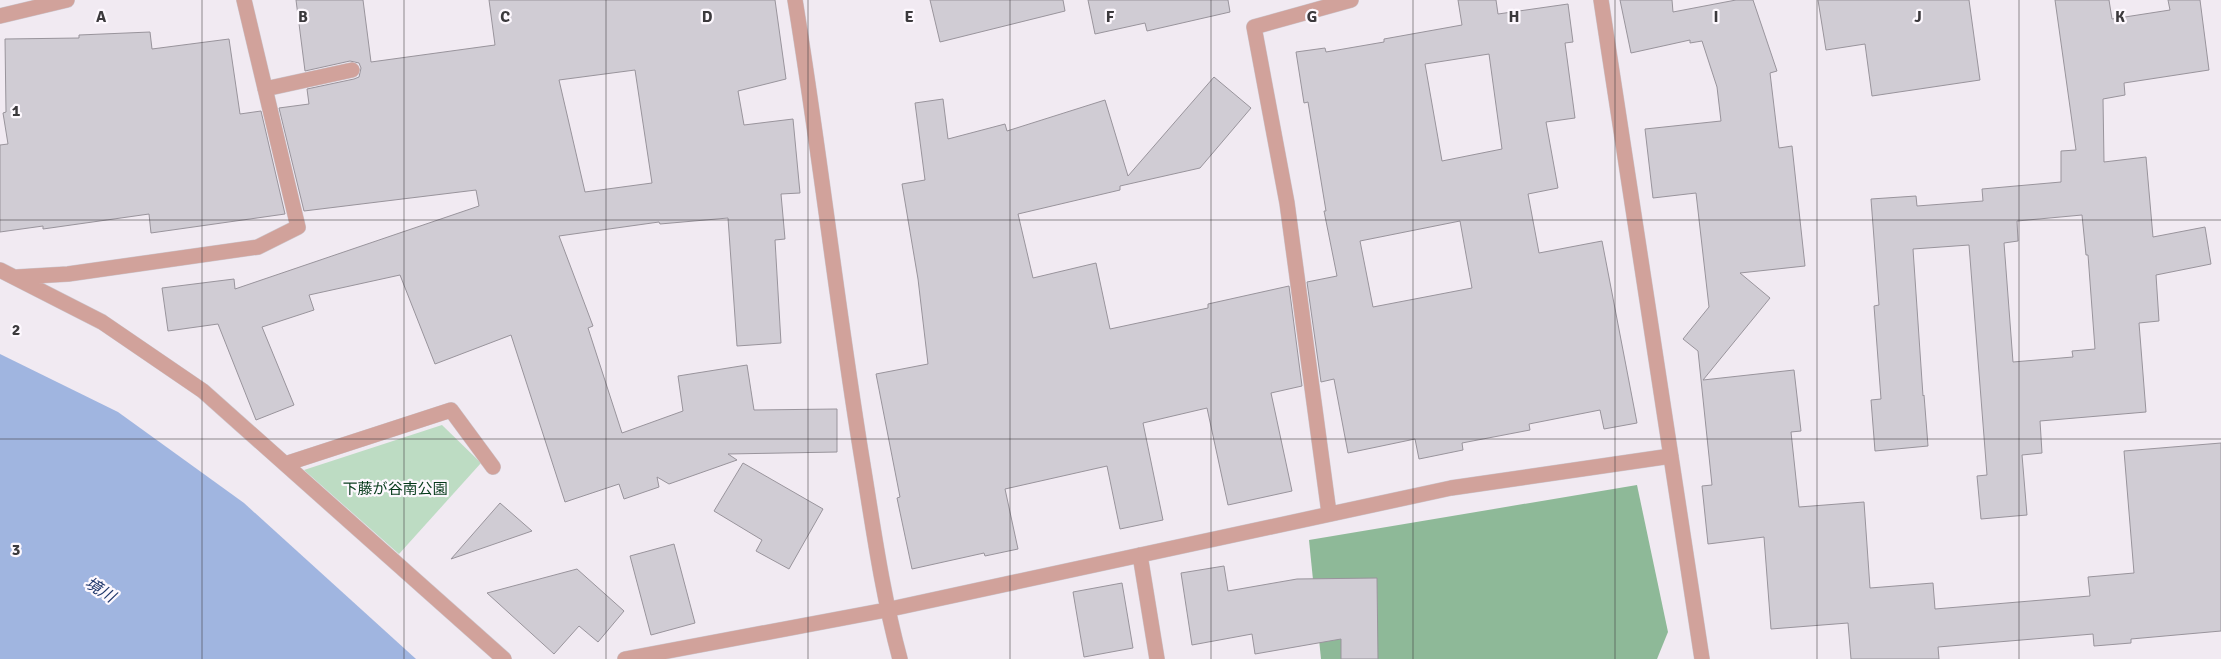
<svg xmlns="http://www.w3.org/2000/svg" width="2221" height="659" font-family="Signika,'Noto Sans JP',sans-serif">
  <rect width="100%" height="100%" fill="#f1eaf2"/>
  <path fill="#bddcc3" d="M 442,425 L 481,463 L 399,554 L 304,470 Z"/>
  <path fill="#8eb998" d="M 1637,485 L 1668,632 L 1657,659 L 1321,659 L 1309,540 Z"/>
  <path fill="#a0b5e0" d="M 0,354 L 118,412 L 244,503 L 416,659 L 0,659 Z"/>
  <path fill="#d0ccd4" stroke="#99949c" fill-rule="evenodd" d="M 296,0 L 363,0 L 371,62 L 495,45 L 489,0 L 775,0 L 786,79 L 738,91 L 744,125 L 793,119 L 800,193 L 781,194 L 785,239 L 775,240 L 781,343 L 737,346 L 728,218 L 660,224 L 659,222 L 559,236 L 593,326 L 588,328 L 622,433 L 683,411 L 678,376 L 747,365 L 754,410 L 837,409 L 837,452 L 728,454 L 737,460 L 669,484 L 657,477 L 659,487 L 624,499 L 619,484 L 565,502 L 511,335 L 435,364 L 400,275 L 309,295 L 314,310 L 262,327 L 294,405 L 256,420 L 218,324 L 168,331 L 162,288 L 234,279 L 235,289 L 479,206 L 476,190 L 304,211 L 279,108 L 309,104 L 307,89 L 354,79 L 359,77 L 361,68 L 359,63 L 350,61 L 305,71 ZM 635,70 L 652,183 L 585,192 L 559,80 Z
    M 930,0 L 1063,0 L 1065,11 L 940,42 Z
    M 1088,0 L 1228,0 L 1230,12 L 1147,31 L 1145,23 L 1095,34 Z
    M 1458,0 L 1496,0 L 1498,14 L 1568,4 L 1573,42 L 1565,43 L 1575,118 L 1546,122 L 1558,188 L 1528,194 L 1539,253 L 1602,241 L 1637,423 L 1604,429 L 1600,410 L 1529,424 L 1530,430 L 1462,443 L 1463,450 L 1419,459 L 1415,439 L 1348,453 L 1334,379 L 1321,382 L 1307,282 L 1337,276 L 1324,211 L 1326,211 L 1308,102 L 1304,103 L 1296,52 L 1325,48 L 1326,52 L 1384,42 L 1384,39 L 1462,25 ZM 1489,54 L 1502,149 L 1442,161 L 1425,64 ZM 1460,221 L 1472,288 L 1373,307 L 1360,241 Z
    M 1620,0 L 1672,0 L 1673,12 L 1736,0 L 1753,0 L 1777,71 L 1770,73 L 1779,148 L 1792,146 L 1805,266 L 1740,273 L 1770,298 L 1703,380 L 1794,370 L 1801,431 L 1791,432 L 1799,507 L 1864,502 L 1870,588 L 1933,583 L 1935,609 L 2090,596 L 2088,577 L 2134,573 L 2124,451 L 2221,443 L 2221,631 L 2131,639 L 2131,643 L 2094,646 L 2093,634 L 1938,647 L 1939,659 L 1851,659 L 1848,623 L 1771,629 L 1764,537 L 1708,544 L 1702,486 L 1712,485 L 1698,351 L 1683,339 L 1709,307 L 1696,193 L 1653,198 L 1645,129 L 1721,121 L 1717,87 L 1702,41 L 1690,43 L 1690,40 L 1631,53 Z
    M 1818,0 L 1969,0 L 1980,80 L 1872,96 L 1865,44 L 1826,50 Z
    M 2055,0 L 2109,0 L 2112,19 L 2170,10 L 2168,0 L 2200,0 L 2209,70 L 2124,83 L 2125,95 L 2103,99 L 2104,162 L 2146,157 L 2153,237 L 2205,227 L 2211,264 L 2156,275 L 2159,321 L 2139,323 L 2146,412 L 2040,421 L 2042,453 L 2022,455 L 2027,515 L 1981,519 L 1977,476 L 1987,475 L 1969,245 L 1913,249 L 1923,396 L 1924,395 L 1928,446 L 1875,451 L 1871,400 L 1881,399 L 1874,306 L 1879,305 L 1871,199 L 1916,196 L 1917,206 L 1983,201 L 1982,189 L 2061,182 L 2061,151 L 2076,150 ZM 2082,215 L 2086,255 L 2088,255 L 2095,349 L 2072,351 L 2073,357 L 2013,362 L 2004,243 L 2018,241 L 2017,221 Z
    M 150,32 L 152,49 L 229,39 L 240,114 L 261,111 L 285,214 L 151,233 L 149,214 L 43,229 L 43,226 L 0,232 L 0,145 L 8,144 L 3,113 L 6,112 L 5,39 L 79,38 L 79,35 Z
    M 1214,77 L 1251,108 L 1200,168 L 1120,186 L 1120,190 L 1018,214 L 1033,278 L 1096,263 L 1110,329 L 1208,308 L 1208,304 L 1289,286 L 1302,386 L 1271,393 L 1292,491 L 1228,505 L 1207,408 L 1143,423 L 1163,520 L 1120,529 L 1107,466 L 1005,489 L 1018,549 L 985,556 L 984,553 L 912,569 L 897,498 L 900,497 L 876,374 L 928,364 L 918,279 L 902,184 L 925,180 L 915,103 L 943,99 L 948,139 L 1005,124 L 1007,131 L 1105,100 L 1128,176 Z
    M 743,463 L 823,509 L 789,569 L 756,551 L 762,540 L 714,511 Z
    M 500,503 L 532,531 L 451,559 Z
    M 674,544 L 695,623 L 651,635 L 630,556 Z
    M 1224,566 L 1228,591 L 1297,579 L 1377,578 L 1378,659 L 1341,659 L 1341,639 L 1255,654 L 1252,634 L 1192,645 L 1181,573 Z
    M 577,569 L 624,611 L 598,642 L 579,626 L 554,654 L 487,593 Z
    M 1122,583 L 1133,648 L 1084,657 L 1073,592 Z"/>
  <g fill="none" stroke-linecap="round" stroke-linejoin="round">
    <g stroke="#cdc7ce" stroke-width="16">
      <path id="minor" d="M 795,0 C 820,153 837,306 862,459 C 873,526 882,593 900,659
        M 1601,0 L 1702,659
        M 0,16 L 67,0
        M 265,89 L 352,70
        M 0,270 L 102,322 L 203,391 L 504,659
        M 17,277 L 68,274 L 258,247 L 298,227 L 244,0
        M 285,464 L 451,410 L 493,467
        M 1329,513 L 1287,203 L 1254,27 L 1351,0
        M 1140,555 L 1157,659
        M 625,659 L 886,610 L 1451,488 L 1671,456"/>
    </g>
    <use href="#minor" stroke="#d1a29b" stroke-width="15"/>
  </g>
  <path fill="none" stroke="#3b393c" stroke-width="1" stroke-opacity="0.55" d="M 202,0 L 202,659M 404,0 L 404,659M 606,0 L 606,659M 808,0 L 808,659M 1010,0 L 1010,659M 1211,0 L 1211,659M 1413,0 L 1413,659M 1615,0 L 1615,659M 1817,0 L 1817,659M 2019,0 L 2019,659M 0,220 L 2221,220M 0,439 L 2221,439"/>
  <g text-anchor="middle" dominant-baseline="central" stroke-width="4.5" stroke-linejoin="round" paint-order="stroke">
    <g font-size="15" fill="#053a1a" stroke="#fdf8fe">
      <text x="395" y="489">下藤が谷南公園</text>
    </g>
    <g font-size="16" font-style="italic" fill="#1f376b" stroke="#fdf8fe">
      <text transform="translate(100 590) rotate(32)">境川</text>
    </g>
  </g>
  <g font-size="16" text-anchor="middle" font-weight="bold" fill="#3b393c" stroke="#fdf8fe" stroke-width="4.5" stroke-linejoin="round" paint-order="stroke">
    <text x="101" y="22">A</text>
    <text x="303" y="22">B</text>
    <text x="505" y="22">C</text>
    <text x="707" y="22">D</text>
    <text x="909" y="22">E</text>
    <text x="1110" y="22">F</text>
    <text x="1312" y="22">G</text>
    <text x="1514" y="22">H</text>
    <text x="1716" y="22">I</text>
    <text x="1918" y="22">J</text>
    <text x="2120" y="22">K</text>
    <text x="16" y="116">1</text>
    <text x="16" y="335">2</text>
    <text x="16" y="555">3</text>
  </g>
</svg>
